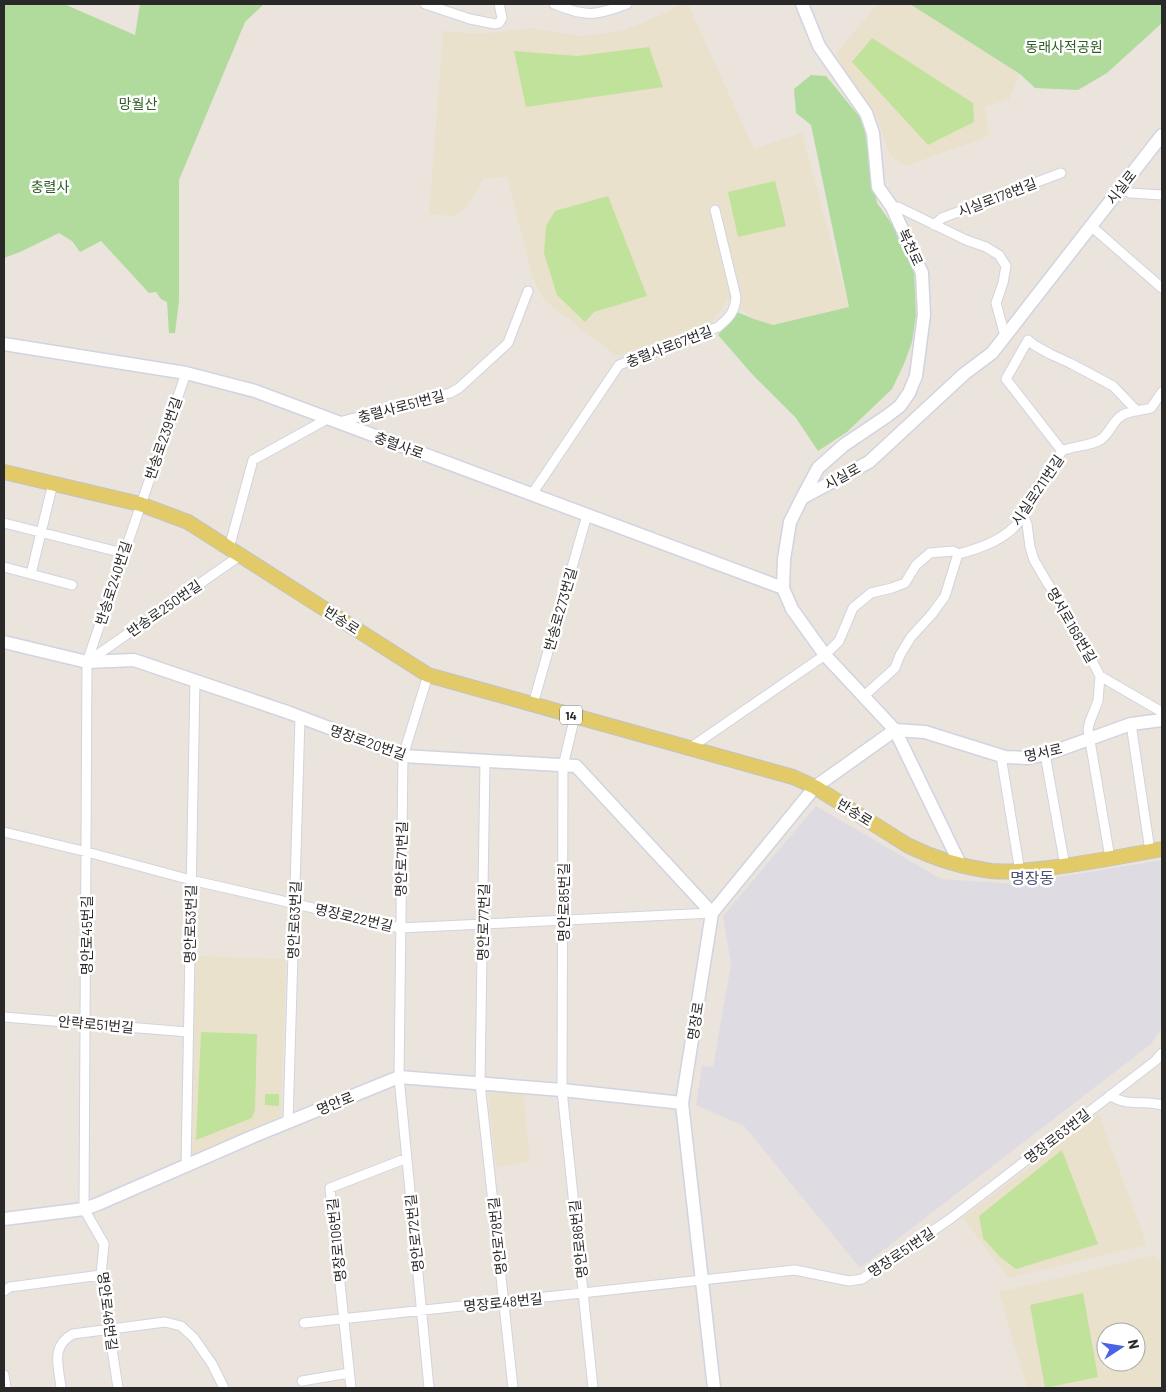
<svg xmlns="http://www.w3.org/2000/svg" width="1166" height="1392" font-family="Barlow,'Noto Sans KR',sans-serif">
  <rect width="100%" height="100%" fill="#eae4dc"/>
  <path fill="#dedce2" d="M 816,806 L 941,879 L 1017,884 L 1162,860 L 1162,1028 L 1151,1044 L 860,1268 L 744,1126 L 696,1105 L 702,1066 L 713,1067 L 731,964 L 723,916 Z"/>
  <path fill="#eae1cc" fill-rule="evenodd" d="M 683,4 L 688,4 L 754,149 L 802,133 L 849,308 L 773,325 L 754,319 L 728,300 L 712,322 L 621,355 L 615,355 L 544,300 L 533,278 L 507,177 L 483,179 L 469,205 L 453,216 L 429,214 L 443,31 L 480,34 L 532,28 L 579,36 L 622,31 L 645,22 Z
    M 878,4 L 910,4 L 1020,74 L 1009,99 L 985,107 L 989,136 L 906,166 L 890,156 L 877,116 L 842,71 L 837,52 Z
    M 196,956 L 286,959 L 281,1118 L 194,1156 L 189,1153 Z
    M 488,1093 L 523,1093 L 530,1161 L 496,1167 Z
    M 1099,1114 L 1147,1245 L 1008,1278 L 963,1218 Z
    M 1155,1255 L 1162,1262 L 1162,1378 L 1159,1388 L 1027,1388 L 999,1292 ZM 1106,1332 L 1136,1332 L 1136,1362 L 1106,1362 Z"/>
  <path fill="#b0db9d" d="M 4,4 L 64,4 L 135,35 L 140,4 L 264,4 L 245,22 L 179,180 L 179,301 L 175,333 L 169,333 L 167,302 L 161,299 L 156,292 L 149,293 L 101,241 L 80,252 L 72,241 L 59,233 L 20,252 L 4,258 Z
    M 910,4 L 1162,4 L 1162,23 L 1107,73 L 1078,90 L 1035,88 L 1020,74 Z
    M 811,75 L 826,76 L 863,121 L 877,203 L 894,227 L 914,270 L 916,316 L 912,342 L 904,364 L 892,389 L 847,432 L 818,451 L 796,418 L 752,374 L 718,335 L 737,312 L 754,319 L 773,325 L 849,307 L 811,125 L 796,113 L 794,89 Z"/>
  <path fill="#c0e29a" d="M 872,38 L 973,103 L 974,122 L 928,145 L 852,62 Z
    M 649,47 L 663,87 L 526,107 L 514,51 L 577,56 Z
    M 775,181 L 786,226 L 738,237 L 728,192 Z
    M 608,196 L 647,296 L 594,312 L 585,322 L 557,295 L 544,253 L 546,226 L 555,211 Z
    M 201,1032 L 257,1034 L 255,1110 L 252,1118 L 196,1140 Z
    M 265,1094 L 279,1094 L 279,1106 L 265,1105 Z
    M 1062,1150 L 1098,1244 L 1016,1269 L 1000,1257 L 983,1238 L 979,1216 Z
    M 1083,1293 L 1098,1377 L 1045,1388 L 1030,1305 Z"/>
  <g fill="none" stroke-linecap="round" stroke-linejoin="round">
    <g stroke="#d1d3e0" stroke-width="11">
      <path id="street" d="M 425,4 L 470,19 L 495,24 L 499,23 L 502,18 L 499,4
        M 554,4 C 586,17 595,16 627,4
        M 1122,186 L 1130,193 L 1162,195
        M 893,210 L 898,207 L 966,240 L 986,247 L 999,255 L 1006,266 L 1003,283 L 996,303 L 1005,336
        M 934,225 L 942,218 L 1061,173
        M 1091,226 L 1162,288
        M 339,422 L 450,393 L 459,388 L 508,343 L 528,291
        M 1062,451 L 1006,379 L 1028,340 L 1034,345 L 1050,354 L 1070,363 L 1113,386 L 1137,411
        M 532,494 L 619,365 L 718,327 C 729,318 735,312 736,297 L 715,210
        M 1023,515 L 1027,524 L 1030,547 L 1034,560 L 1048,584 L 1064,607 L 1100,676 L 1098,701 L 1090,721 L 1088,729 L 1110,858
        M 4,523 L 123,553
        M 229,548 L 253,460 L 329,418
        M 4,567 L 72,585
        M 31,574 L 53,483
        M 87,662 L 241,555
        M 428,675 L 403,756 L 399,1077 L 429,1388
        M 1100,676 L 1162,712
        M 864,696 L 895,668 L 900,655 L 911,637 L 932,614 L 945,596 L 958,554
        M 533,704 L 587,515
        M 575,716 L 563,766 L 562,1090 L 593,1388
        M 1131,724 L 1150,851
        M 690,748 L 825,655 L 839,641 L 853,608 L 871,593 L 892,588 L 905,583 L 916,565 L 930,553 L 953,551 L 958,554 C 982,548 1007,539 1022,518 C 1027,509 1030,498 1036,489 C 1044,476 1054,463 1062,451 C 1074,445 1088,447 1100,440 C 1109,435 1112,422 1121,416 C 1129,410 1141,411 1151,408 L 1162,392
        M 1045,754 L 1065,866
        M 1001,756 L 1020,872
        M 485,761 L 480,1083 L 513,1388
        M 4,832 L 87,852 L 191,880 L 400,928 L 712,913
        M 4,1017 L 188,1032
        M 1110,1095 C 1125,1107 1145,1100 1162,1105
        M 288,1122 L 300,718
        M 186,1167 L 195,681
        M 4,1291 L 10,1287 L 101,1275
        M 304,1323 L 795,1270 L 849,1281 L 862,1279 L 950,1219 L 1155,1061 L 1162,1053
        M 4,1375 L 6,1388
        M 302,1381 L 349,1373
        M 61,1388 C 59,1367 50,1346 73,1334 L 165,1322 L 181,1326 L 194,1338 L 212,1364 L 224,1388
        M 118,1388 L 101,1275 L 104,1244 L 84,1209 L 87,662 L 186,373
        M 351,1388 L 330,1188 L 407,1158"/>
    </g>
    <g stroke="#d1d3e0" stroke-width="15">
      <path id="secondary" d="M 802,4 L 819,46 L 866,113 L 873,133 L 878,187 L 892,207 L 922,273 L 924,315 L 916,376 L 909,393 L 900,406 L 887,416 L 844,445 L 818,468 L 802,498
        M 4,344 L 186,373 L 255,391 L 783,588
        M 4,642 L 87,662 L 134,660 L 290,713 L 403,756 L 576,766 L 712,913
        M 961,866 L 895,730 L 825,655 L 792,609 L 783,588 L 784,559 L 790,522 L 802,498 L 869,462 L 964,374 L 992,353 L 1162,135
        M 4,1219 L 84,1209 L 98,1204 L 254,1136 L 399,1077 L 562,1090 L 682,1103
        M 714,1388 L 682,1103 L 712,913 L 815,787 L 895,730 L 925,732 L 1005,757 L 1028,758 L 1050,753 L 1131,724 L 1162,720"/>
    </g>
    <g stroke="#c3c3c3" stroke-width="16">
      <path id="primary" d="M 4,472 L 140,504 L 188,522 L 428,675 L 793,777 L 815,787 L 907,845 C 933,858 962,867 991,871 C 1010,873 1030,870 1049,868 C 1087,863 1125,856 1162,849"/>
    </g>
    <use href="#street" stroke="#fff" stroke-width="9"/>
    <use href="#secondary" stroke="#fff" stroke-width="12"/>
    <use href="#primary" stroke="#e2ca68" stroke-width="14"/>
  </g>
  <g text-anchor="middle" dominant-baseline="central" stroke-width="5" stroke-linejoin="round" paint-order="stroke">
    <rect fill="#fff" stroke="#696969" stroke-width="1" x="560" y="705.5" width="22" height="19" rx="4"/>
    <g font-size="12" font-weight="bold" fill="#292929">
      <text x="571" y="715">14</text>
    </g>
    <g font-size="14" fill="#2b5e20" stroke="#fff">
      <text x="1064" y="46">동래사적공원</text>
      <text x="138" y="103">망월산</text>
      <text x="50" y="186">충렬사</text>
    </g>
    <g font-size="14" fill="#292929" stroke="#fff">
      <text transform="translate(1121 187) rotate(-52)">시실로</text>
      <text transform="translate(997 197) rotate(-21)">시실로178번길</text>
      <text transform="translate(911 247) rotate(65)">복천로</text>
      <text transform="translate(669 346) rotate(-21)">충렬사로67번길</text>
      <text transform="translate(401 406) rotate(-15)">충렬사로51번길</text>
      <text transform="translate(163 438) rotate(-71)">반송로239번길</text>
      <text transform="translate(399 445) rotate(20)">충렬사로</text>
      <text transform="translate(842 476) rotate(-29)">시실로</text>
      <text transform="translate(1037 490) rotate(-56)">시실로211번길</text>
      <text transform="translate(113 583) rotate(-72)">반송로240번길</text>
      <text transform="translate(164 608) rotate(-35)">반송로250번길</text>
      <text transform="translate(560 609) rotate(-74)">반송로273번길</text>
      <text transform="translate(342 620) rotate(33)">반송로</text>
      <text transform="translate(1072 625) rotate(60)">명서로168번길</text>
      <text transform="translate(368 742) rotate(19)">명장로20번길</text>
      <text transform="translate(1043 752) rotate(-13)">명서로</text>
      <text transform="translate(855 812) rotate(32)">반송로</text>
      <text transform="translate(401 859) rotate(-89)">명안로71번길</text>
      <text transform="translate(563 902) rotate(-90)">명안로85번길</text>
      <text transform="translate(354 917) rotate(13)">명장로22번길</text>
      <text transform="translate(294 920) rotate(-88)">명안로63번길</text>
      <text transform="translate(483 922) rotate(-89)">명안로77번길</text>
      <text transform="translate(190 924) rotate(-89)">명안로53번길</text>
      <text transform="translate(86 935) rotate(-90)">명안로45번길</text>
      <text transform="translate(695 1021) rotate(-81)">명장로</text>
      <text transform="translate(96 1024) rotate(5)">안락로51번길</text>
      <text transform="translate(335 1103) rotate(-22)">명안로</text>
      <text transform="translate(1057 1136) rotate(-38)">명장로63번길</text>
      <text transform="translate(414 1233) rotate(-96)">명안로72번길</text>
      <text transform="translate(497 1236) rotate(-96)">명안로78번길</text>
      <text transform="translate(578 1239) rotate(-96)">명안로86번길</text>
      <text transform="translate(336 1240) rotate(-96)">명장로106번길</text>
      <text transform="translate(901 1252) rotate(-34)">명장로51번길</text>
      <text transform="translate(503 1302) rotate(-6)">명장로48번길</text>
      <text transform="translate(108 1311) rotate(83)">명안로46번길</text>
    </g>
    <g font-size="16" fill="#4e5375" stroke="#fff">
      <text x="1032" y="877">명장동</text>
    </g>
  </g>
  <rect width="1166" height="1392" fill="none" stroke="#292929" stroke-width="10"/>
  <g transform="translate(1121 1347) rotate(78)"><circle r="24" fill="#ffffff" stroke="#a9a9a9"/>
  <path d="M0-4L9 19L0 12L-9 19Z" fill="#4a62e8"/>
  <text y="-8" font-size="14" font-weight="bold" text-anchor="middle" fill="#292929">N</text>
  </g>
</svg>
